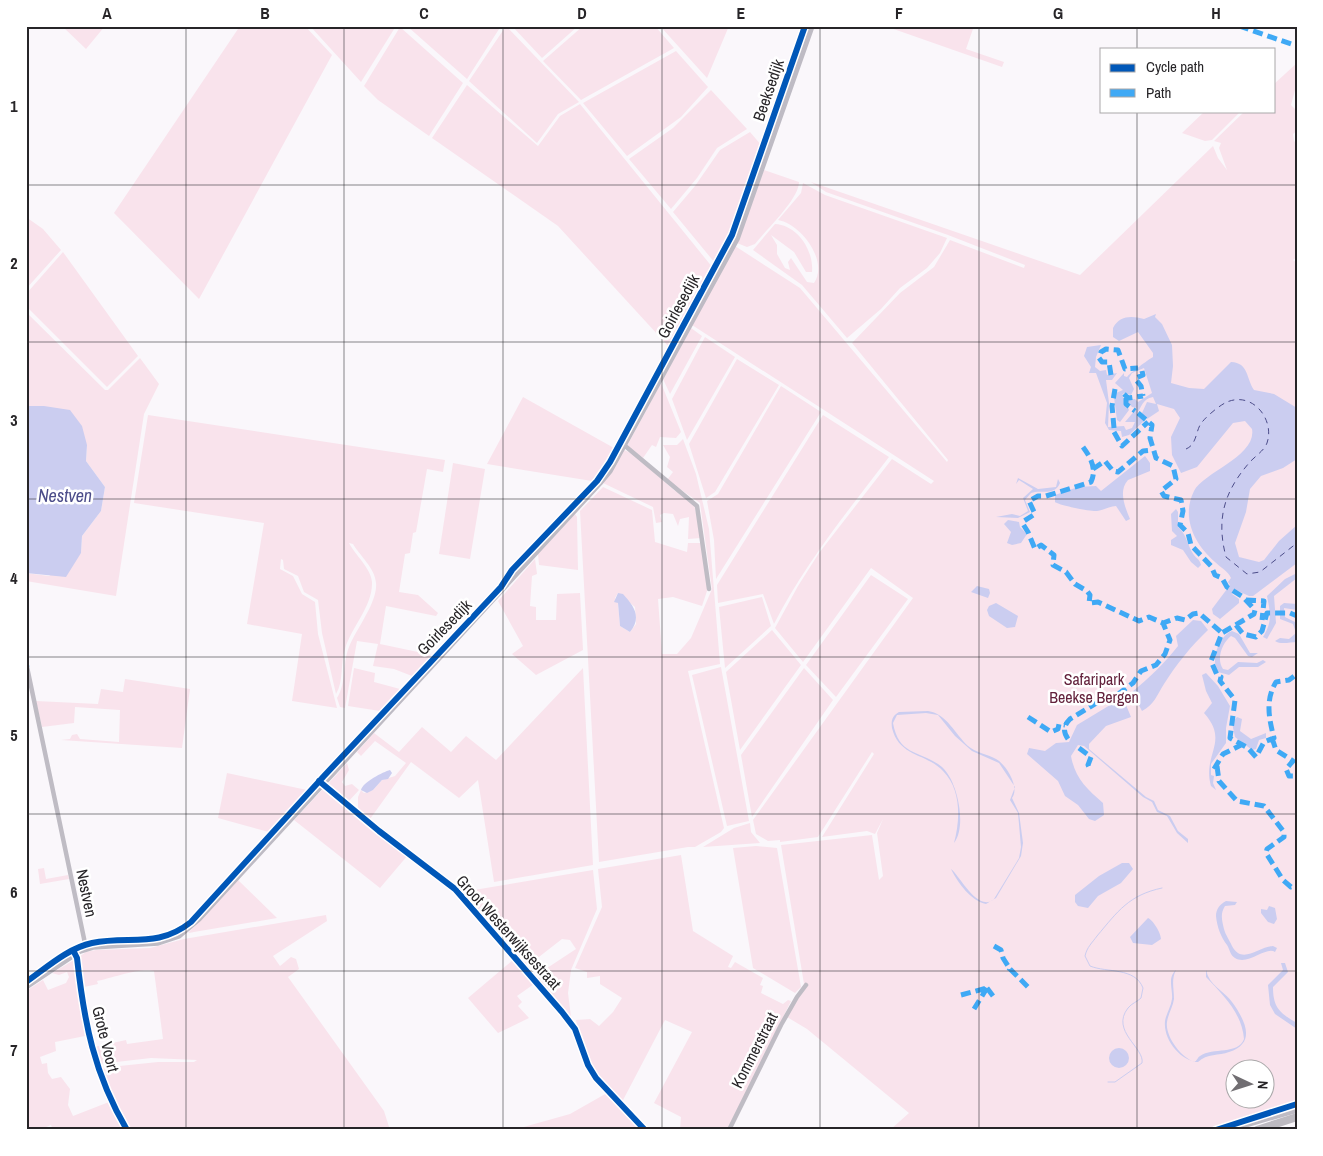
<svg xmlns="http://www.w3.org/2000/svg" width="1323" height="1156" font-family="'Archivo Narrow',sans-serif">
  <rect width="100%" height="100%" fill="#faf7fb"/>
  <path fill="#f9e3ec" fill-rule="evenodd" d="M 62,26 L 105,26 L 86,49 Z
    M 240,26 L 305,26 L 332,55 L 199,299 L 114,213 Z
    M 310,26 L 396,26 L 361,82 Z
    M 407,26 L 501,26 L 467,79 Z
    M 506,26 L 579,102 L 558,114 L 537,143 L 469,81 Z
    M 512,26 L 578,26 L 542,58 Z
    M 583,26 L 655,26 L 674,48 L 581,100 L 543,61 Z
    M 660,26 L 729,26 L 707,78 Z
    M 806,26 L 811,26 L 787,92 L 783,91 Z
    M 885,26 L 974,26 L 966,49 L 1004,62 L 1002,67 Z
    M 400,27 L 463,83 L 429,136 L 378,100 L 364,86 Z
    M 676,51 L 708,87 L 681,117 L 627,156 L 583,103 Z
    M 1297,63 L 1297,83 L 1291,105 L 1297,111 L 1297,131 L 1293,134 L 1294,141 L 1297,144 L 1297,257 L 1293,260 L 1297,263 L 1297,1101 L 1202,1130 L 890,1130 L 909,1113 L 807,1029 L 787,1017 L 804,984 L 781,845 L 872,835 L 879,880 L 883,876 L 877,833 L 883,819 L 875,834 L 867,831 L 822,837 L 874,754 L 872,752 L 818,837 L 780,842 L 780,840 L 768,841 L 756,834 L 753,820 L 913,598 L 871,568 L 803,662 L 775,628 L 798,586 L 819,553 L 892,459 L 931,484 L 934,481 L 692,325 L 735,246 L 800,288 L 947,462 L 948,460 L 852,343 L 900,293 L 934,267 L 950,240 L 1024,268 L 1025,265 L 948,235 L 826,192 L 811,182 L 1080,275 L 1213,146 L 1218,158 L 1227,170 L 1219,148 L 1221,143 L 1214,141 L 1245,111 L 1274,111 L 1274,84 ZM 1236,1068 L 1266,1068 L 1266,1098 L 1236,1098 Z
    M 467,85 L 538,146 L 560,116 L 580,104 L 713,268 L 669,347 L 558,226 L 432,138 Z
    M 711,90 L 747,129 L 717,148 L 697,178 L 671,209 L 629,159 L 673,128 Z
    M 1205,111 L 1241,111 L 1212,140 L 1205,141 L 1182,133 Z
    M 750,132 L 762,146 L 731,234 L 715,263 L 673,212 L 695,186 L 720,150 Z
    M 764,146 L 767,150 L 736,237 L 718,270 L 714,271 L 734,230 Z
    M 764,170 L 799,182 C 799,199 766,230 755,244 L 747,247 L 737,243 Z
    M 803,183 L 825,195 L 947,238 L 940,253 L 927,268 L 900,288 L 881,309 L 847,338 L 802,285 L 753,250 L 775,224 C 797,225 814,250 812,272 L 806,272 L 794,252 L 771,235 L 777,245 L 777,254 L 785,268 L 790,270 L 788,262 L 791,258 L 807,282 L 814,283 C 829,261 801,224 778,220 L 801,193 Z
    M 26,217 L 43,229 L 61,250 L 26,289 Z
    M 63,252 L 138,356 L 107,387 L 26,306 L 26,294 Z
    M 712,272 L 714,277 L 687,327 L 683,325 Z
    M 26,312 L 105,390 L 108,390 L 140,358 L 159,384 L 144,414 L 116,596 L 26,581 L 26,573 L 49,576 L 81,553 L 82,536 L 101,511 L 105,487 L 86,461 L 87,445 L 44,406 L 26,406 Z
    M 691,328 L 702,336 L 670,394 L 663,379 Z
    M 705,337 L 735,357 L 687,440 L 672,399 Z
    M 737,359 L 779,385 L 715,492 L 706,498 L 689,444 Z
    M 661,383 L 681,432 L 676,438 L 660,437 L 656,447 L 652,445 L 643,458 L 627,446 Z
    M 781,386 L 821,412 L 716,579 L 714,540 L 707,501 L 718,494 Z
    M 523,397 L 614,448 L 592,481 L 487,464 Z
    M 148,415 L 445,460 L 443,472 L 427,469 L 416,532 L 413,533 L 410,553 L 405,554 L 399,592 L 418,595 L 438,613 L 436,616 L 386,606 L 380,644 L 432,655 L 412,676 L 394,669 L 373,666 L 378,644 L 357,641 L 345,708 L 340,707 L 337,698 C 347,682 342,664 349,647 C 356,629 378,602 376,583 C 375,568 360,556 353,544 L 349,543 C 355,555 371,568 372,582 C 373,606 351,628 345,649 C 340,664 344,681 336,694 L 322,633 L 318,600 L 304,592 L 298,576 L 284,569 L 283,560 L 281,559 L 280,569 L 293,576 L 302,594 L 315,602 L 318,634 L 337,708 L 292,701 L 302,634 L 247,624 L 264,523 L 134,503 Z
    M 823,415 L 889,457 C 848,511 805,563 774,624 L 763,594 L 718,603 L 717,585 Z
    M 683,439 L 696,474 L 709,529 L 720,664 L 688,671 L 724,828 L 721,832 L 695,847 L 688,847 L 599,862 L 580,511 L 603,487 L 652,510 L 655,542 L 687,552 L 688,543 L 702,543 L 708,588 L 702,606 L 673,597 L 658,599 L 662,654 L 677,654 L 691,638 L 712,589 L 700,503 L 667,480 L 673,472 L 667,467 L 670,457 L 663,445 L 677,445 ZM 618,593 L 635,607 L 636,624 L 630,632 L 620,626 L 618,603 L 615,598 Z
    M 624,450 L 633,454 L 674,490 L 694,503 L 701,538 L 688,539 L 689,517 L 680,519 L 678,526 L 673,514 L 664,513 L 660,515 L 662,522 L 656,523 L 653,507 L 603,483 Z
    M 453,463 L 485,469 L 470,559 L 439,554 Z
    M 575,514 L 577,517 L 578,570 L 539,565 L 538,554 Z
    M 535,559 L 537,574 L 532,576 L 530,606 L 536,607 L 536,620 L 556,620 L 557,594 L 580,593 L 583,650 L 536,675 L 512,654 L 523,646 L 498,601 Z
    M 871,575 L 908,599 L 836,697 L 806,665 Z
    M 762,597 L 771,626 L 725,668 L 719,607 Z
    M 772,630 L 801,665 L 740,750 L 726,672 Z
    M 721,667 L 749,821 L 727,826 L 692,675 Z
    M 354,668 L 375,673 L 374,682 L 400,689 L 380,711 L 348,706 Z
    M 583,668 L 593,865 L 494,882 L 478,780 L 459,798 L 411,762 L 370,819 L 358,810 L 358,797 L 361,790 L 364,793 L 373,790 L 382,780 L 395,776 L 406,763 L 375,741 L 361,756 L 357,752 L 374,733 L 399,752 L 422,727 L 451,752 L 466,736 L 496,760 Z
    M 804,668 L 833,700 L 752,817 L 741,755 Z
    M 125,679 L 190,689 L 182,748 L 61,740 L 70,739 L 72,735 L 77,734 L 80,739 L 119,742 L 120,710 L 75,707 L 74,723 L 42,727 L 36,701 L 98,704 L 101,689 L 123,692 Z
    M 347,763 L 349,770 L 342,782 L 345,786 L 352,784 L 359,790 L 348,802 L 327,785 Z
    M 227,773 L 307,790 L 269,832 L 218,818 Z
    M 323,789 L 408,855 L 380,888 L 294,820 Z
    M 750,823 L 751,832 L 760,843 L 703,847 L 734,828 Z
    M 756,846 L 777,848 L 801,987 L 795,993 L 753,968 L 733,848 Z
    M 681,855 L 693,931 L 733,956 L 728,967 L 731,968 L 735,962 L 763,978 L 760,985 L 763,986 L 761,993 L 783,1004 L 788,1000 L 791,1001 L 728,1130 L 680,1130 L 681,1117 L 654,1103 L 692,1032 L 665,1020 L 622,1102 C 597,1077 582,1055 576,1020 L 590,1019 L 599,1026 L 613,1012 L 622,998 L 600,984 L 600,976 L 587,978 L 587,972 L 575,968 L 602,907 L 598,869 Z
    M 44,868 L 46,879 L 68,875 L 69,879 L 40,884 L 38,869 Z
    M 593,870 L 597,909 L 571,970 L 568,993 L 571,1017 L 535,976 L 576,949 L 570,940 L 562,939 L 526,967 L 462,892 Z
    M 238,880 L 277,918 L 188,933 Z
    M 326,915 L 327,921 L 273,956 L 280,966 L 291,957 L 296,959 L 299,969 L 288,977 L 384,1111 L 390,1130 L 130,1130 L 100,1068 L 158,1062 L 194,1062 L 197,1060 L 151,1058 L 99,1064 L 94,1047 L 126,1040 L 127,1044 L 163,1039 L 154,971 C 142,967 111,978 97,981 L 98,984 L 84,987 L 79,957 L 86,952 L 96,950 L 150,948 L 184,939 Z
    M 74,960 L 85,1036 L 55,1042 L 56,1051 L 40,1057 L 42,1064 L 47,1063 L 48,1073 L 52,1079 L 61,1077 L 70,1089 L 68,1105 L 73,1116 L 109,1102 L 122,1126 L 118,1130 L 53,1130 L 51,1125 L 39,1130 L 26,1130 L 26,991 L 43,980 L 48,990 L 66,983 L 69,977 L 67,972 L 59,975 L 52,973 Z
    M 513,960 L 534,984 L 517,996 L 522,1002 L 518,1006 L 529,1018 L 498,1033 L 468,998 Z
    M 607,1093 L 642,1130 L 513,1130 L 570,1114 Z"/>
  <path fill="#cbcdf0" d="M 1156,314 L 1155,317 L 1162,324 L 1172,345 L 1173,366 L 1171,383 L 1189,388 L 1204,389 L 1231,362 C 1249,363 1246,378 1254,390 L 1274,394 L 1297,408 L 1297,459 L 1283,468 L 1261,476 L 1250,489 L 1246,512 L 1235,543 L 1239,557 L 1259,562 L 1264,560 L 1279,541 L 1297,525 L 1297,563 L 1253,596 L 1249,596 L 1234,589 L 1232,594 L 1239,599 L 1239,603 L 1220,619 L 1213,614 L 1212,609 L 1230,585 L 1228,582 L 1231,578 C 1228,571 1220,567 1215,562 C 1194,544 1181,517 1194,491 C 1204,472 1257,456 1252,429 L 1245,421 L 1233,423 L 1197,467 L 1181,473 L 1172,455 L 1171,437 L 1180,418 L 1174,409 L 1157,404 L 1159,411 L 1147,419 L 1142,413 L 1147,402 L 1156,404 L 1153,397 C 1142,399 1142,407 1136,415 L 1144,421 L 1129,435 L 1122,437 L 1121,431 L 1109,430 L 1105,423 L 1107,403 L 1096,373 L 1089,373 L 1091,367 L 1084,356 L 1087,347 L 1101,345 L 1096,357 L 1095,367 L 1100,371 L 1106,370 L 1107,375 L 1117,373 L 1112,380 L 1106,380 L 1109,403 L 1108,427 L 1124,426 L 1126,430 L 1132,428 L 1135,422 L 1125,422 L 1137,408 L 1132,407 L 1126,400 L 1135,399 L 1138,402 L 1152,393 L 1144,368 L 1132,373 L 1129,378 L 1134,389 L 1131,395 L 1124,393 L 1122,395 L 1129,410 L 1120,422 L 1117,420 L 1114,397 L 1116,393 L 1123,390 L 1115,383 L 1124,373 L 1124,376 L 1127,377 C 1130,373 1148,360 1153,357 L 1153,353 L 1138,332 L 1119,341 L 1113,337 L 1113,328 C 1120,315 1132,316 1144,319 Z
    M 26,406 L 44,406 L 70,410 L 82,426 L 87,445 L 86,461 L 105,487 L 101,511 L 82,536 L 81,553 L 66,577 L 26,573 Z
    M 1145,456 L 1150,463 L 1150,471 L 1128,480 C 1118,491 1125,507 1130,519 L 1126,521 L 1116,506 C 1110,506 1104,510 1097,511 C 1092,512 1058,505 1055,502 L 1055,495 L 1078,487 L 1096,486 L 1101,491 Z
    M 1018,478 L 1038,489 L 1056,487 L 1058,479 L 1060,483 C 1054,497 1041,489 1031,493 L 1025,500 L 1030,512 L 1018,518 L 996,517 L 1012,514 L 1020,516 L 1028,511 L 1023,498 L 1033,489 L 1019,480 L 1016,484 Z
    M 1176,509 L 1178,512 L 1178,527 C 1186,534 1187,543 1192,552 C 1195,558 1200,559 1201,565 L 1198,568 L 1191,562 L 1183,550 L 1171,545 L 1171,540 L 1177,536 L 1172,531 L 1171,514 Z
    M 1008,520 L 1019,522 L 1020,527 L 1027,534 L 1021,543 L 1012,545 L 1007,543 L 1011,532 L 1004,524 Z
    M 1297,573 L 1297,578 L 1274,596 L 1276,623 L 1267,639 L 1263,637 C 1273,621 1270,612 1267,596 L 1285,579 Z
    M 977,586 L 989,589 L 990,593 L 988,598 L 971,592 Z
    M 618,593 L 623,594 C 634,606 642,617 630,632 L 620,626 L 618,603 L 614,602 Z
    M 996,603 L 1018,616 L 1015,627 L 1007,628 L 989,616 L 987,610 L 989,606 Z
    M 1284,603 L 1297,604 L 1297,610 L 1284,608 L 1285,617 L 1297,623 L 1297,642 C 1290,642 1281,645 1275,641 L 1280,638 L 1289,639 L 1296,633 L 1293,624 L 1280,619 L 1280,606 Z
    M 1193,620 L 1201,621 L 1208,630 C 1191,646 1176,665 1164,684 C 1157,695 1154,705 1142,711 L 1132,692 C 1149,678 1164,664 1178,646 L 1176,636 Z
    M 1232,631 L 1239,634 L 1250,653 L 1258,653 L 1252,657 L 1248,656 L 1235,638 L 1231,636 C 1222,643 1216,659 1223,669 L 1228,670 L 1238,662 L 1257,663 L 1263,660 L 1266,662 L 1258,667 L 1239,667 L 1229,675 L 1218,672 C 1210,660 1219,636 1232,631 Z
    M 1206,673 L 1218,686 L 1230,706 L 1226,728 L 1226,743 L 1211,764 L 1211,775 L 1214,776 L 1213,783 L 1216,790 L 1211,786 C 1202,754 1230,742 1204,713 L 1212,703 L 1206,691 L 1202,675 Z
    M 1120,699 L 1126,705 L 1131,717 L 1106,726 L 1089,744 L 1089,749 L 1146,797 L 1154,801 L 1158,810 L 1170,816 L 1178,831 L 1188,839 L 1188,843 L 1177,833 L 1167,816 L 1157,812 L 1152,802 L 1143,797 L 1084,746 L 1078,745 L 1071,756 C 1075,778 1086,788 1103,803 L 1104,815 L 1095,821 L 1089,819 L 1078,805 L 1065,796 L 1058,781 L 1027,754 L 1029,748 L 1045,751 L 1056,743 L 1069,742 L 1077,725 Z
    M 928,711 C 947,714 955,734 968,746 C 976,753 987,754 996,759 C 1007,765 1020,788 1012,798 L 1019,813 L 1023,843 L 1021,856 L 996,898 L 986,904 C 971,901 958,883 951,869 C 960,876 978,913 994,899 L 1019,858 L 1021,847 L 1018,813 L 1010,800 L 1015,787 L 999,763 L 972,751 L 955,736 L 938,715 L 926,713 L 897,715 L 893,723 C 899,757 921,750 942,767 C 958,781 967,827 954,843 C 960,821 962,790 943,771 C 926,753 899,757 892,728 C 891,721 892,716 899,712 Z
    M 1237,717 L 1242,719 L 1240,731 L 1251,739 L 1266,733 L 1266,738 L 1259,740 L 1256,749 L 1252,750 L 1235,737 L 1232,723 Z
    M 390,770 L 392,773 L 388,779 L 382,780 L 373,790 L 367,793 L 361,790 C 363,782 383,772 390,770 Z
    M 1122,863 L 1129,863 L 1133,869 L 1121,883 L 1098,896 L 1088,908 L 1078,906 L 1075,902 L 1075,895 L 1099,876 Z
    M 1226,901 L 1237,902 L 1235,905 L 1225,906 C 1220,914 1222,920 1224,929 C 1226,936 1229,939 1232,946 C 1242,965 1258,947 1273,946 L 1277,948 L 1275,952 C 1266,946 1248,966 1235,958 C 1230,955 1230,950 1227,945 C 1221,937 1217,927 1216,916 C 1216,909 1220,904 1226,901 Z
    M 1269,906 L 1275,908 L 1277,919 L 1274,924 L 1268,922 L 1261,913 L 1261,909 L 1267,910 Z
    M 1148,918 C 1153,920 1161,933 1161,939 L 1152,945 L 1133,943 L 1130,937 Z
    M 1281,963 L 1285,963 L 1288,972 L 1273,987 C 1273,1008 1280,1013 1297,1023 L 1297,1029 L 1275,1014 L 1270,1005 L 1268,985 L 1283,970 Z
    M 1176,970 C 1171,980 1174,988 1174,999 C 1173,1007 1168,1014 1167,1022 C 1165,1036 1181,1058 1195,1062 C 1197,1060 1198,1057 1200,1056 C 1213,1047 1238,1055 1244,1039 C 1242,1013 1223,995 1206,977 L 1206,970 C 1207,972 1207,974 1208,976 C 1213,987 1226,993 1232,1002 C 1245,1020 1257,1043 1229,1052 C 1219,1056 1207,1053 1198,1062 C 1181,1061 1163,1040 1165,1021 C 1166,1014 1171,1007 1172,999 C 1173,989 1167,978 1176,970 Z
    M1109 1058a10 10 0 1 1 20 0a10 10 0 1 1-20 0Z"/>
  <g fill="none" stroke-linecap="round" stroke-linejoin="round">
    <path stroke="#cbcdf0" stroke-width="1" d="M 1108,1082 L 1115,1082 L 1142,1063 C 1145,1048 1110,1031 1128,1008 C 1132,1003 1137,1002 1141,998 L 1143,988 C 1135,967 1107,973 1090,966 L 1085,956 C 1087,947 1092,943 1097,936 C 1118,911 1129,895 1162,888"/>
    <path stroke="#4b4c89" stroke-width="1" stroke-dasharray="6 5" stroke-linecap="butt" d="M 1186,449 C 1198,444 1195,429 1203,421 C 1208,415 1220,405 1227,402 C 1253,391 1275,420 1267,443 C 1264,451 1255,456 1249,463 C 1224,492 1216,519 1226,557 L 1247,574 L 1260,572 L 1297,543"/>
    <path stroke="#bfbcc4" stroke-width="4.5" d="M 624,445 L 697,506 L 709,589
      M 27,667 L 86,948
      M 323,784 L 455,889 L 562,1012 L 575,1029 L 588,1065 L 596,1078 L 645,1130
      M 75,954 L 84,1013 L 98,1070 L 127,1130
      M 729,1130 L 781,1025 L 797,997 L 806,985"/>
    <path stroke="#bebbc4" stroke-width="5.5" d="M 26,987 L 80,951 L 93,947 L 158,943 L 179,936 L 199,919 L 600,483 L 610,471 L 737,239 L 812,26
      M 1228,1130 L 1297,1110"/>
    <path stroke="#bdbac1" stroke-width="8" d="M 1257,1130 L 1297,1117"/>
    <path stroke="#3fa9f5" stroke-width="5" stroke-dasharray="10 5" stroke-linecap="butt" d="M 1239,26 L 1297,46
      M 1142,371 L 1143,375 L 1136,378 L 1136,380 L 1141,386 L 1143,396
      M 1111,375 L 1109,362 L 1102,362 L 1099,358 L 1101,352 L 1106,349 L 1118,350 L 1125,369 L 1138,368
      M 1124,394 L 1128,398 L 1143,396
      M 1126,398 L 1126,404 L 1135,411
      M 1138,413 L 1152,425 L 1150,438 L 1156,458 L 1173,466 L 1176,479 L 1161,491 L 1164,496 L 1181,500 L 1183,511 L 1180,525 L 1188,533 L 1191,545 L 1211,566 L 1215,575 L 1222,578 L 1227,587 L 1243,597 L 1255,610 L 1254,614 L 1222,633 L 1211,661 L 1217,675 L 1221,677 L 1220,681 L 1235,700 L 1230,738 L 1248,748 L 1256,757 L 1264,742 L 1274,738 C 1269,719 1265,700 1276,682 L 1289,680 L 1297,674
      M 1114,428 L 1112,406 L 1115,389
      M 1114,432 L 1122,446 L 1148,422
      M 1083,447 C 1091,458 1097,469 1091,482 L 1046,496 L 1038,496 L 1029,501 L 1035,514 L 1024,521 L 1023,524 L 1028,532 L 1035,549 L 1041,545 L 1054,555 L 1053,565 L 1066,572 L 1075,584 L 1087,591 L 1090,595 L 1089,603 L 1098,602 L 1139,621 L 1149,617 L 1163,623 L 1177,618 L 1185,620 L 1193,614 L 1199,613 L 1222,633
      M 1093,469 L 1105,461 L 1113,471 L 1118,472 L 1143,451 L 1152,450
      M 1246,600 L 1264,601 L 1262,620
      M 1236,625 L 1243,634 L 1256,637 L 1262,631 L 1267,613 L 1290,613 L 1297,616
      M 26,663 L 27,667
      M 1028,717 L 1051,732 L 1058,729 L 1059,724 L 1065,725
      M 1272,738 L 1276,750 L 1293,761 L 1286,769 L 1289,776 L 1297,776
      M 1068,739 C 1063,732 1063,726 1070,719 L 1113,693 L 1110,700 L 1133,683 L 1141,671 L 1156,665 L 1165,654 L 1170,640 L 1163,623
      M 1079,748 L 1091,757 L 1088,765 L 1089,767
      M 1217,766 L 1219,781 L 1237,801 L 1264,806 L 1284,832 L 1284,837 L 1267,849 L 1266,853 L 1283,880 L 1291,887 L 1297,885
      M 1214,769 L 1223,754 L 1241,745
      M 994,946 L 1001,950 L 1003,958 L 1010,969 L 1009,971
      M 1010,969 L 1029,988
      M 987,988 L 996,1000
      M 961,995 L 987,988
      M 974,1009 L 987,988"/>
    <g stroke="#fff" stroke-width="9">
      <path id="cycleway" d="M 319,781 L 379,831 L 455,889 L 562,1012 L 575,1029 L 588,1065 L 596,1078 L 645,1130
        M 73,950 L 77,958 C 84,1022 94,1074 127,1130
        M 26,982 C 46,968 68,948 92,943 C 129,935 157,949 191,922 L 324,776 L 501,587 L 512,570 L 597,481 L 610,462 L 732,235 L 805,26
        M 1216,1130 L 1297,1104"/>
    </g>
    <use href="#cycleway" stroke="#0057b8" stroke-width="6"/>
  </g>
  <path fill="none" stroke="#272528" stroke-width="1" stroke-opacity="0.55" d="M 186,26 L 186,1130M 344,26 L 344,1130M 503,26 L 503,1130M 662,26 L 662,1130M 820,26 L 820,1130M 979,26 L 979,1130M 1137,26 L 1137,49M 1137,111 L 1137,1130M 26,185 L 1297,185M 26,342 L 1297,342M 26,499 L 1297,499M 26,657 L 1297,657M 26,814 L 1297,814M 26,971 L 1297,971"/>
  <g text-anchor="middle" dominant-baseline="central" stroke-width="5" stroke-linejoin="round" paint-order="stroke">
    <g font-size="16" fill="#272528" stroke="#fff">
      <text transform="translate(768 90) rotate(-71)">Beeksedijk</text>
      <text transform="translate(678 306) rotate(-62)">Goirlesedijk</text>
      <text transform="translate(444 627) rotate(-46)">Goirlesedijk</text>
      <text transform="translate(87 893) rotate(78)">Nestven</text>
      <text transform="translate(509 932) rotate(48)">Groot Westerwijksestraat</text>
      <text transform="translate(106 1039) rotate(76)">Grote Voort</text>
      <text transform="translate(754 1050) rotate(-63)">Kommerstraat</text>
    </g>
    <g font-size="16" fill="#63223c" stroke="#fff">
      <text x="1094" y="679">Safaripark<tspan x="1094" dy="18">Beekse Bergen</tspan></text>
    </g>
    <g font-size="18" font-style="italic" fill="#4b4c89" stroke="#fff">
      <text x="65" y="495">Nestven</text>
    </g>
  </g>
  <rect width="1323" height="1156" fill="none" stroke="#ffffff" stroke-width="55"/>
  <rect x="1100" y="48" width="175" height="65" fill="#ffffff" stroke="#a9a8a9"/>
  <rect x="1110" y="64" width="25" height="8" fill="#0057b8" stroke="#a9a8a9"/>
  <text x="1146" y="72" font-size="15" fill="#272528">Cycle path</text>
  <rect x="1110" y="89" width="25" height="8" fill="#3fa9f5" stroke="#a9a8a9"/>
  <text x="1146" y="98" font-size="15" fill="#272528">Path</text>
  <g transform="translate(1250 1084) rotate(94)"><circle r="24" fill="#ffffff" stroke="#a9a8a9"/>
  <path d="M0-4L9 19L0 12L-9 19Z" fill="#716e72"/>
  <text y="-8" font-size="14" font-weight="bold" text-anchor="middle" fill="#272528">N</text>
  </g>
  <rect x="28" y="28" width="1268" height="1100" fill="none" stroke="#272528" stroke-width="2"/>
  <g font-size="16" text-anchor="middle" font-weight="bold" fill="#272528">
    <text x="107" y="19">A</text>
    <text x="265" y="19">B</text>
    <text x="424" y="19">C</text>
    <text x="582" y="19">D</text>
    <text x="741" y="19">E</text>
    <text x="899" y="19">F</text>
    <text x="1058" y="19">G</text>
    <text x="1216" y="19">H</text>
    <text x="14" y="112">1</text>
    <text x="14" y="269">2</text>
    <text x="14" y="426">3</text>
    <text x="14" y="584">4</text>
    <text x="14" y="741">5</text>
    <text x="14" y="898">6</text>
    <text x="14" y="1056">7</text>
  </g>
</svg>
